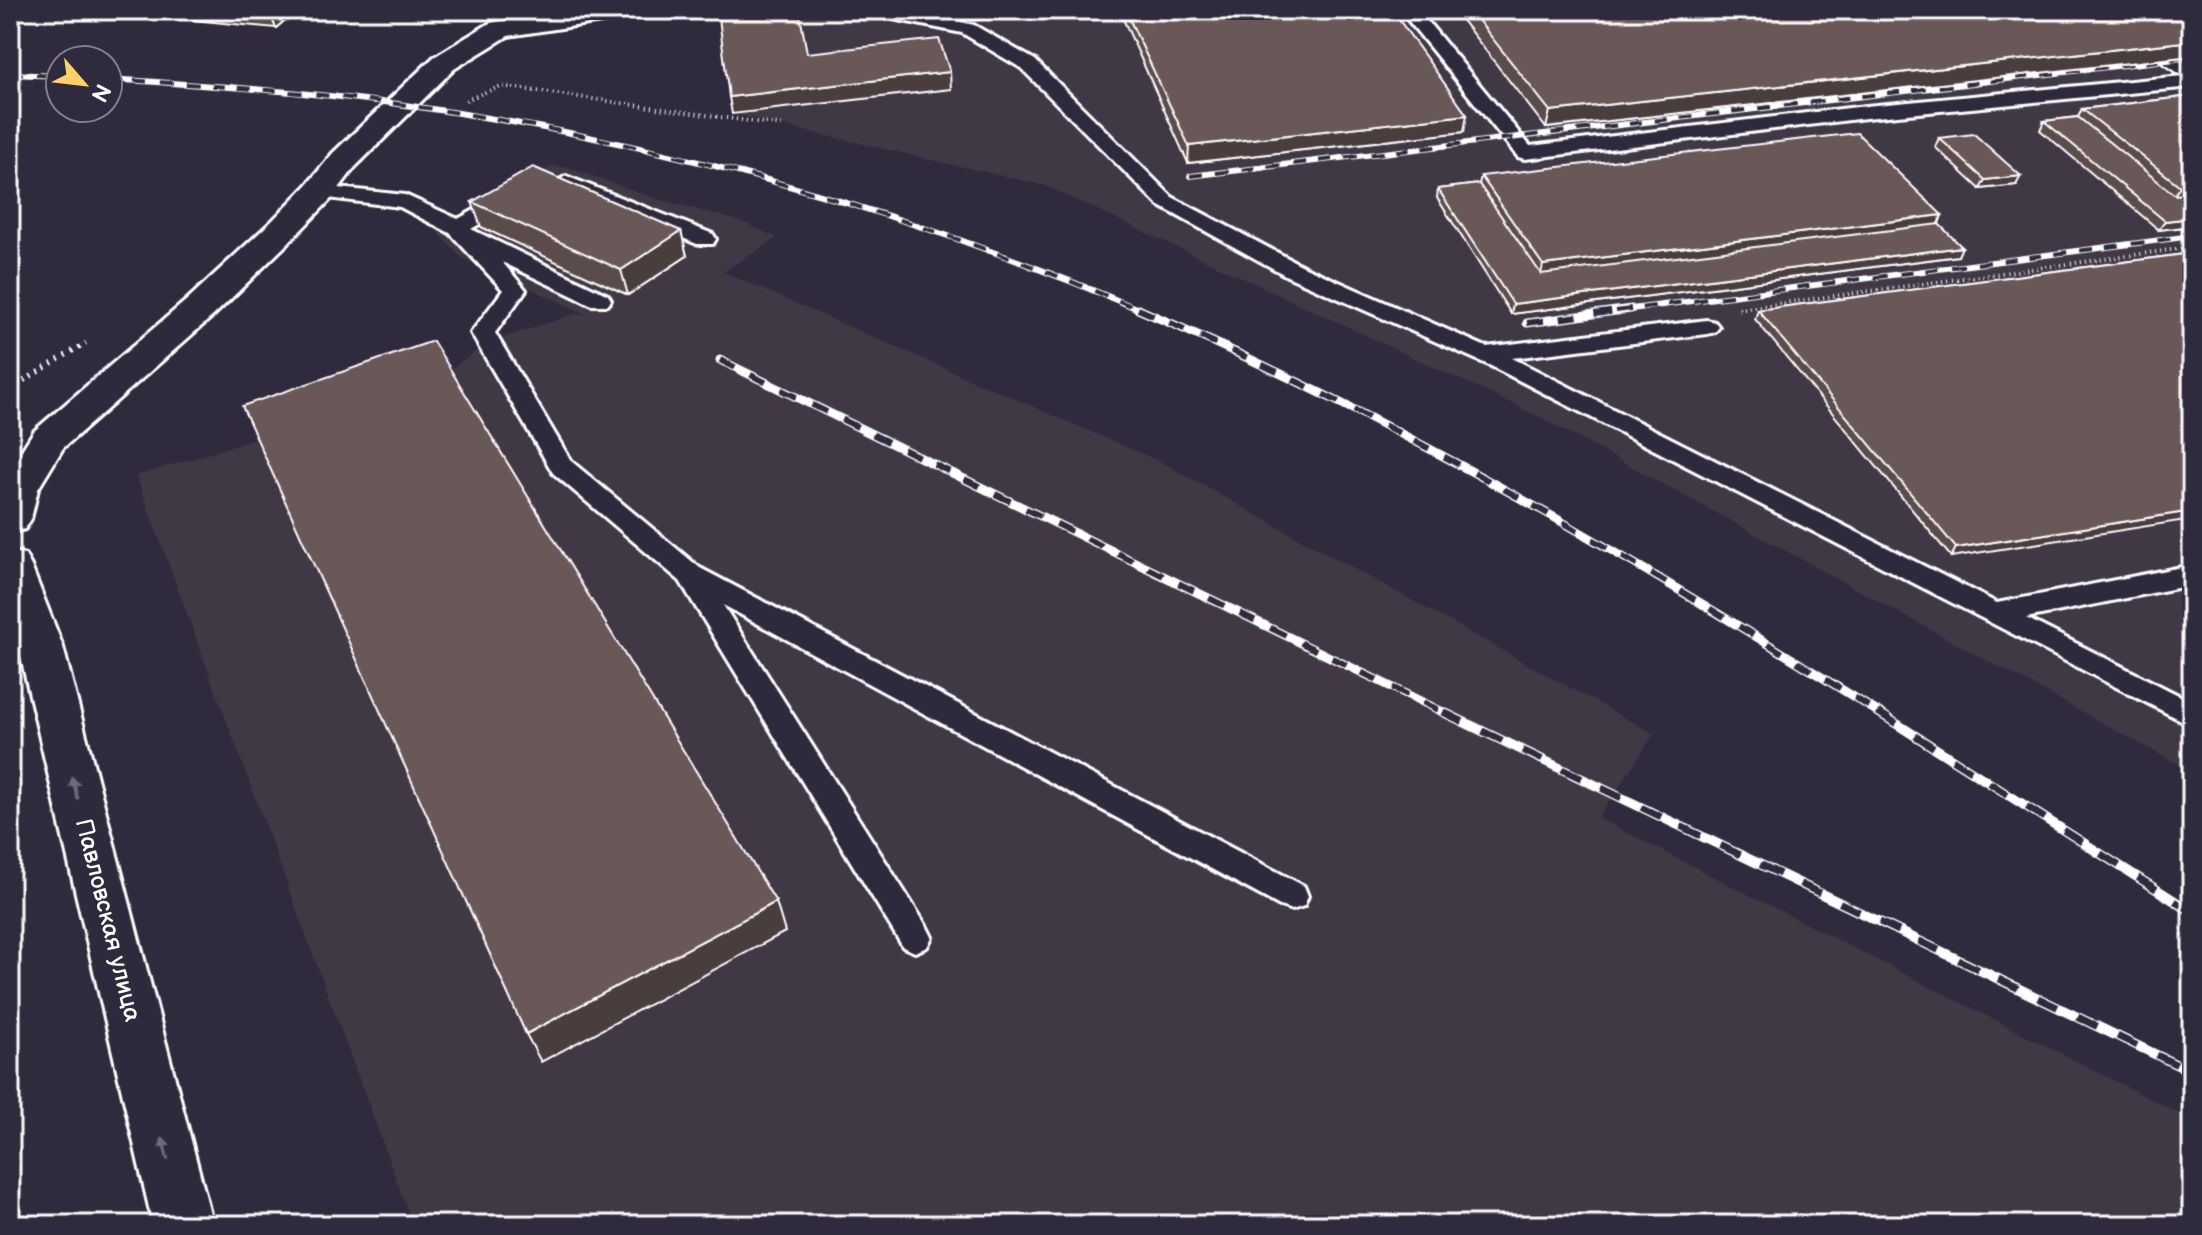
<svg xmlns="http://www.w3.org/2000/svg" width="2202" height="1235" font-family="'Balsamiq Sans',sans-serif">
  <rect width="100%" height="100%" fill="#2f2a3d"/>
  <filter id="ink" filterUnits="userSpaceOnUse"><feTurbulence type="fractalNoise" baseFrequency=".0125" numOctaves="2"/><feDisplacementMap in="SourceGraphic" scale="16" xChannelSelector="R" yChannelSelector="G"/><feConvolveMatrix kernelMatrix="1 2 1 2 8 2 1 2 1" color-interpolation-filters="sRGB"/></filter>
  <g filter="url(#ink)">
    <path fill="#413845" d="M 730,10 L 2192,10 L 2192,772 L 1538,416 L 1046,186 L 732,114 L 720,18 Z
      M 552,166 L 567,167 L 651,197 L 743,222 L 777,238 L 723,272 L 1161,462 L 1654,734 L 1598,818 L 2192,1120 L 2192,1225 L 413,1225 L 136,476 L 258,438 L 445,373 L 488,343 L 574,314 L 587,314 L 462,258 L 436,231 Z"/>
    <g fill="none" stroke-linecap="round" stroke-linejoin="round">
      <g stroke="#fff" stroke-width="6">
        <path id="lane" d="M 864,10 L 900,10 L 934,17 L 936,12 L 1011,10 L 1002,15 L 952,20 L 974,25 L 1035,60 L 1172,197 L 1303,266 L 1486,347 L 1707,320 L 1715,322 L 1719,327 L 1715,332 L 1707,334 L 1512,358 L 1997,603 L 2192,565 L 2192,585 L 2026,618 L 2192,702 L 2192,726 L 1491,366 L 1287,276 L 1158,205 L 1021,68 L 962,33 L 873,15 Z
          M 1400,10 L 1418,10 L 1530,146 L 1866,106 L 2183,76 L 2085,10 L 2106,10 L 2192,66 L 2192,87 L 1866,118 L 1525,159 L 1518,157 Z
          M 566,176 L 713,234 L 716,239 L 713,244 L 697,244 L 559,186 L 556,182 Z
          M 319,186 L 405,195 L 458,219 L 502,195 L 516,195 L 519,199 L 516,203 L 471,229 L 608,295 L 611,300 L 608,305 L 592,305 L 502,262 L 526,290 L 495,333 L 571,461 L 700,568 L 1304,886 L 1308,896 L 1304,906 L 1292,910 L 1280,906 L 723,605 L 927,927 L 932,937 L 927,947 L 915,952 L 903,947 L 680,581 L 553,473 L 471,333 L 503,290 L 450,233 L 400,207 L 312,196 L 309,192 Z"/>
      </g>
      <g stroke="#fff" stroke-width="6">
        <path id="street" d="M 571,10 L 642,10 L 638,16 L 628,18 L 508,36 L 454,69 L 355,167 L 331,199 L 295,236 L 214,315 L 63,448 L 38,489 L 31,519 L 25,529 L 10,533 L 10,469 L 34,431 L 188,299 L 271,222 L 307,185 L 333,153 L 434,57 L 490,23 Z
          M 10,551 L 25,555 L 31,566 L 63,647 L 57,659 L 41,664 L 25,659 C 5,623 10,590 10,551 Z"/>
      </g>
      <g stroke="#fff" stroke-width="6">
        <path id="primary" d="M 10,619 L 57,635 L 63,647 L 213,1225 L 153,1225 L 21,657 L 10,653 Z"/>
      </g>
      <path stroke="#fff" stroke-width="4" stroke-dasharray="1 4" stroke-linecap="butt" d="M 466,100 L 501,86 L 784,126
        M 1739,309 L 2192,247"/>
      <path stroke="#fff" stroke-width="5" stroke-dasharray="2 6" stroke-linecap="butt" d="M 10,389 L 86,343"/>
      <use href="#lane" fill="#2f2a3d" fill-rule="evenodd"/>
      <use href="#street" fill="#2f2a3d" fill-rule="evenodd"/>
      <use href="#primary" fill="#2f2a3d" fill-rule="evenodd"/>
      <g stroke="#fff" stroke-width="6">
        <path id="rail-far2" d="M 10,74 L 60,76
          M 108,79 C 205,85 302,91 398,104 C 654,139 905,210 1143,311
          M 1190,176 L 2192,57
          M 1616,311 L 2192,236"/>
      </g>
      <g stroke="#fff" stroke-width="9">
        <path id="rail-far1" d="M 1138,309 C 1399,420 1642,564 1881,714
          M 1527,323 L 1631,309
          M 720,360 L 1447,714"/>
      </g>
      <g stroke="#fff" stroke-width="10">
        <path id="rail" d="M 1443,712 L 2192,1072
          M 1878,712 L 2192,912"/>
      </g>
      <use href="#rail-far2" stroke="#2f2a3d" stroke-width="4" stroke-dasharray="13" stroke-linecap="butt"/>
      <use href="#rail-far1" stroke="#2f2a3d" stroke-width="6" stroke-dasharray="17" stroke-linecap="butt"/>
      <use href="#rail" stroke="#2f2a3d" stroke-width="7" stroke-dasharray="22" stroke-linecap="butt"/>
    </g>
    <path fill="#5b4c4c" stroke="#fff" stroke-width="2" d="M 188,10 L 297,10 L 276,28 L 193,20 Z
      M 1119,10 L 1392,10 L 1464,132 L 1188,163 Z
      M 1454,10 L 2192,10 L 2192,56 L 1546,128 Z
      M 2192,96 L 2192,226 L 2159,230 L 2040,130 L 2044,121 L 2078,117 L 2082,109 Z
      M 1939,138 L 2016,185 L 1980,189 L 1935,147 Z
      M 1481,176 L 1942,215 L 1939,224 L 1958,256 L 1511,314 L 1437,198 L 1438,189 L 1479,184 Z
      M 472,202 L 681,231 L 687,256 L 628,295 L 481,227 Z
      M 2192,253 L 1951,557 L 1755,319 L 1758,310 Z"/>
    <path fill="#4a3e3e" stroke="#fff" stroke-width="2" d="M 271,10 L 297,10 L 276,28 L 269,12 Z
      M 2192,41 L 2192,56 L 1546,128 L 1550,111 Z
      M 950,72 L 951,89 L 732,114 L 729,97 Z
      M 1467,115 L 1464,132 L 1188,163 L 1189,146 Z
      M 2021,176 L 2016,185 L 1980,189 L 1985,180 Z
      M 2192,185 L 2192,201 L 2169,204 L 2180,186 Z
      M 1942,215 L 1934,233 L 1539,283 L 1543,265 Z
      M 2192,218 L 2192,226 L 2159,230 L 2165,221 Z
      M 681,231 L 687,256 L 628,295 L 621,270 Z
      M 1962,247 L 1958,256 L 1511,314 L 1513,304 Z
      M 2192,511 L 2192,519 L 1951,557 L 1956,548 Z
      M 776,902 L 785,932 L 541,1062 L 526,1034 Z"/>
    <path fill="#6a5858" stroke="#fff" stroke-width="2" d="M 718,10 L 799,10 L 807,53 L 939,39 L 950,72 L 729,97 Z
      M 1125,10 L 1392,10 L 1467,115 L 1189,146 Z
      M 1470,10 L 2192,10 L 2192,41 L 1550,111 Z
      M 2192,96 L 2192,185 L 2180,186 L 2082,109 Z
      M 2078,117 L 2175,195 L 2192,193 L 2192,218 L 2165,221 L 2044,121 Z
      M 1857,133 L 1942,215 L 1543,265 L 1481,176 Z
      M 1974,134 L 2021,176 L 1985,180 L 1939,138 Z
      M 533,167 L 681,231 L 621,270 L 472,202 Z
      M 1479,184 L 1541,274 L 1939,224 L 1962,247 L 1513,304 L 1438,189 Z
      M 2192,253 L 2192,511 L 1956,548 L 1758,310 Z
      M 433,341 L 776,902 L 526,1034 L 242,406 Z"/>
    <defs><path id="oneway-solid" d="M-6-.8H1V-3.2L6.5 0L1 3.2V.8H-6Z" transform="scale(2)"/></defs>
    <g fill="#6d6a77">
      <use href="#oneway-solid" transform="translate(75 788) rotate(-104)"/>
      <use href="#oneway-solid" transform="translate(165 1149) rotate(-104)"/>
    </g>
  </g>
  <g text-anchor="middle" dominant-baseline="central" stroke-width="7" stroke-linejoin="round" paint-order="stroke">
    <g font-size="24" fill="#fff" stroke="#2f2a3d">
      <text transform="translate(108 920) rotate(76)">Павловская улица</text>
    </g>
  </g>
  <rect width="2202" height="1235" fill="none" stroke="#2f2a3d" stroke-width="40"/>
  <rect x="20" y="20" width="2162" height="1195" fill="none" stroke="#fff" stroke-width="3" filter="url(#ink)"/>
  <g transform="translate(84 84) rotate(118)"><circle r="38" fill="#2f2a3d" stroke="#827f8b" stroke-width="2"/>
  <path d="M0-6L14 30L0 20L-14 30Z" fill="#ffd166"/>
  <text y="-12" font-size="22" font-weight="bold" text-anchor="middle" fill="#ffffff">N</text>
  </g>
</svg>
